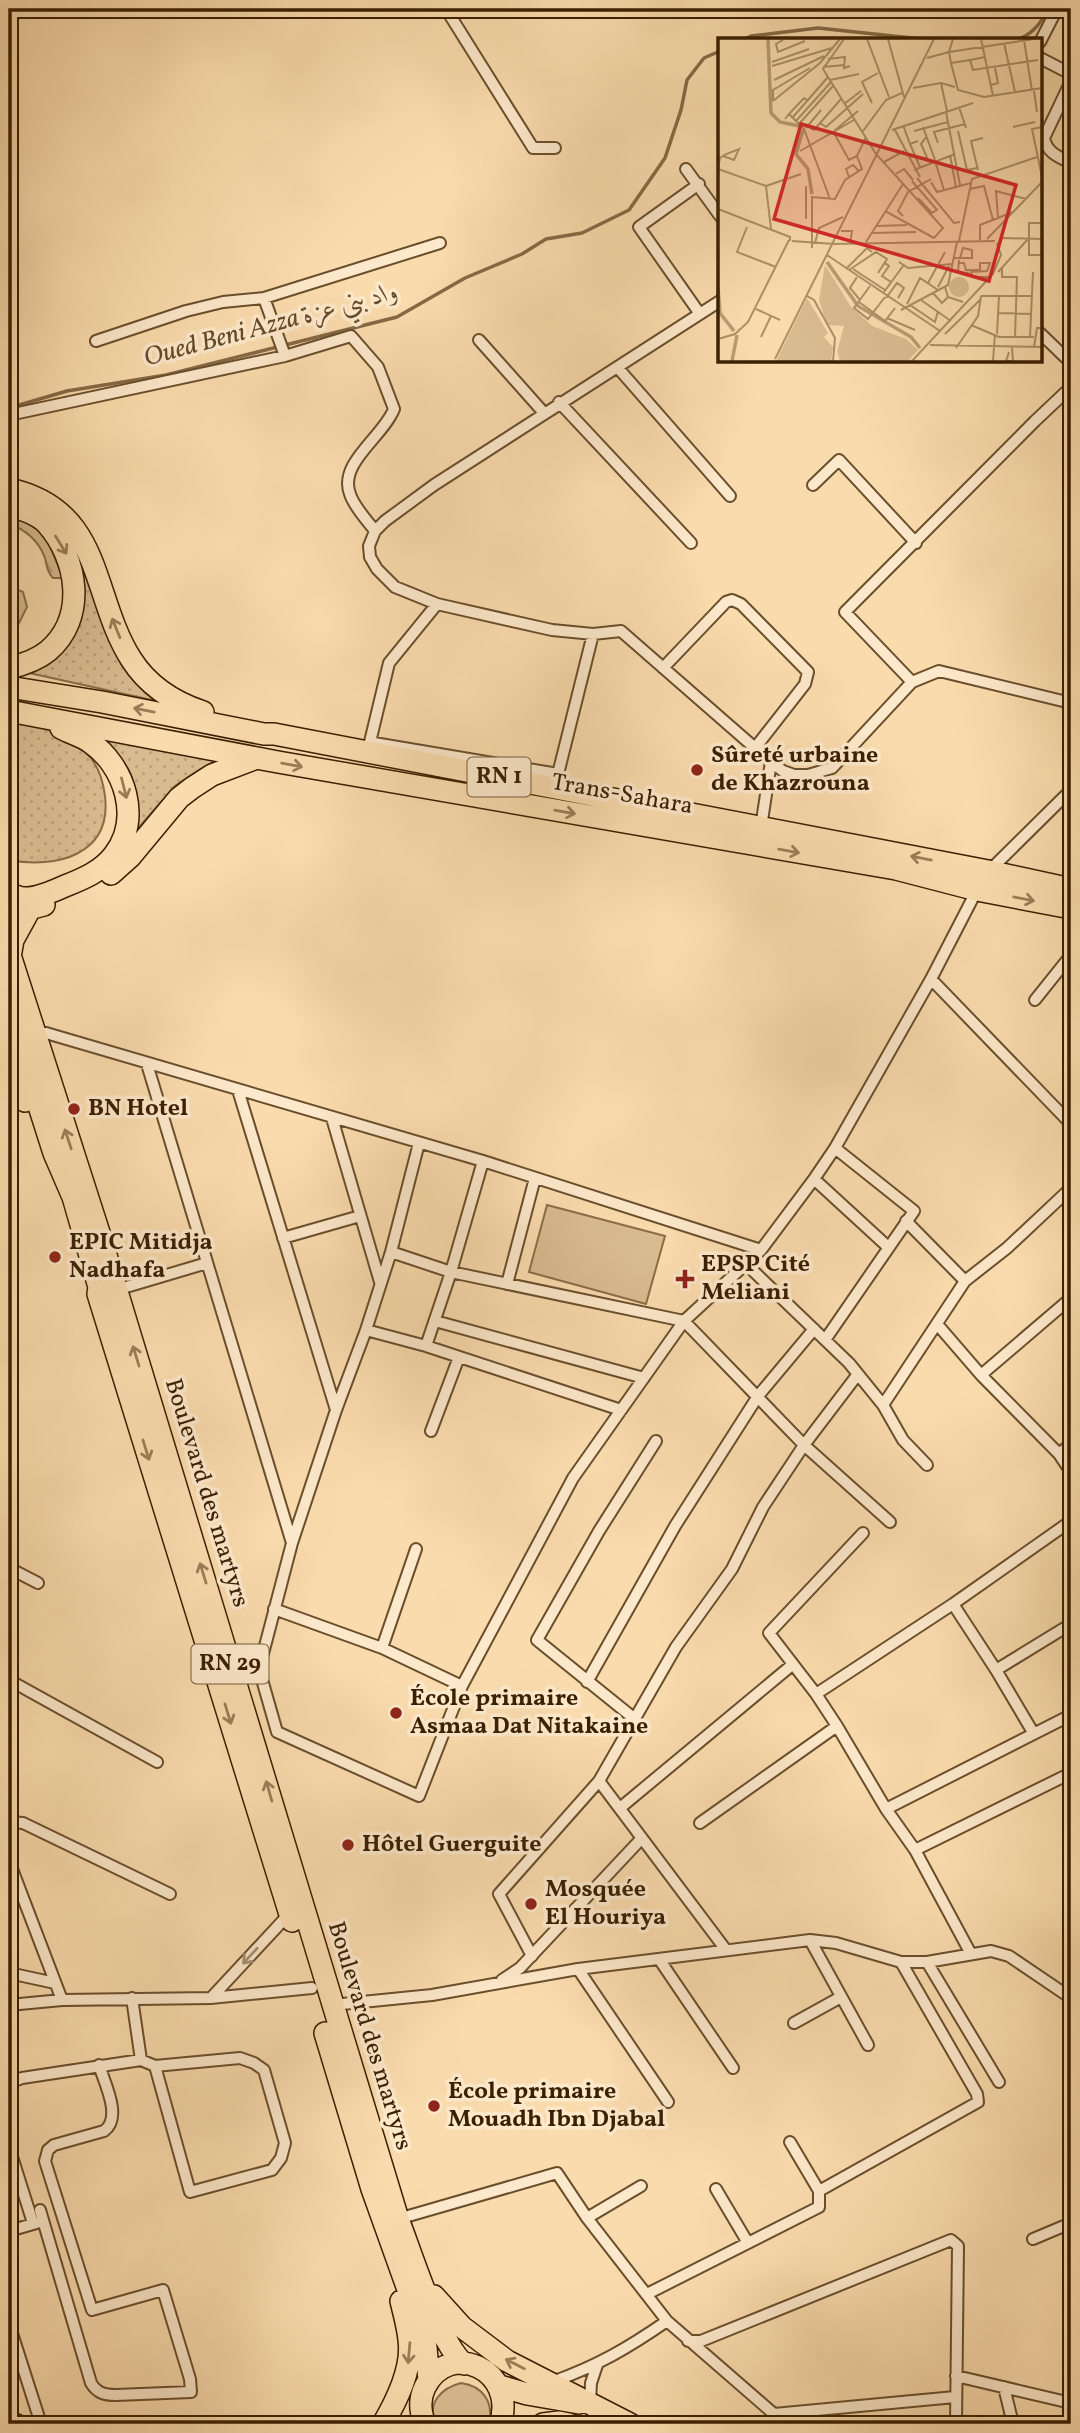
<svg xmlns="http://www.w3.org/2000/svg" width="1080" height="2433" font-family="Vollkorn,Amiri,serif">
  <defs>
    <pattern id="forest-firs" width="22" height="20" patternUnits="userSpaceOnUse" patternTransform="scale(1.75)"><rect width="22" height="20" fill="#d9bb90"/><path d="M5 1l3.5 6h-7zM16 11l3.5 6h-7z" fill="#bba07a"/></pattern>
    <pattern id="garden-dots" width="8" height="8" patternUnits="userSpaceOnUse" patternTransform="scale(1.75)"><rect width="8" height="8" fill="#d9bb90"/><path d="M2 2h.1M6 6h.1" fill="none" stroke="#bba07a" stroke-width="1.8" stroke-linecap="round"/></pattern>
  </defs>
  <rect width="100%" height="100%" fill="#fadbad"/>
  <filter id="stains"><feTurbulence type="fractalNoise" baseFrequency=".00286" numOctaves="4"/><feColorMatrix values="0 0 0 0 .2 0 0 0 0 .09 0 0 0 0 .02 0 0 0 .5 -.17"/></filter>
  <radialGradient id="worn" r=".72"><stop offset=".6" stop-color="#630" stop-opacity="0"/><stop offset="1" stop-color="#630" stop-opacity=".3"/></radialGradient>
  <path fill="#d9bb90" stroke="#8a6d48" stroke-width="2" d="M 547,1205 L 665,1236 L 646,1304 L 529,1272 Z
    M 461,2383 C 483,2386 494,2402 489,2424 L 435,2424 C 427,2403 441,2388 461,2383 Z"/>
  <path fill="url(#forest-firs)" stroke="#8a6d48" stroke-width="2" d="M 9,515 L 34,523 L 48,541 L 63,578 L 53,578 C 47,572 47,566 45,558 C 39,541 25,529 9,524 Z
    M 9,586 L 23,592 L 27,607 L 17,627 L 9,629 Z"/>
  <path fill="url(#garden-dots)" stroke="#8a6d48" stroke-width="2" d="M 67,531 L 161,702 L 20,671 L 39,664 L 79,578 Z
    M 9,719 C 33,723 69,734 86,753 C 98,764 103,780 105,796 C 112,855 56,869 9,860 Z
    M 91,732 L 217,760 L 197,771 L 175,786 L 119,850 C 123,830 132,807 133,786 C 134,766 106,742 91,732 Z"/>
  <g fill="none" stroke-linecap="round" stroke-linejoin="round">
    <path stroke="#866945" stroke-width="3.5" d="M 742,40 L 751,36 L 818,28 L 931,40
      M 1014,40 C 1028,38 1044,23 1045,9
      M 9,408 L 67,391 L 166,375 L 397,317 L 465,278 L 522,254 L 546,239 L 582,233 L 629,210 L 665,158 L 681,110 L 687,80 L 704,58 L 720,51"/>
    <g stroke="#6a4e2c" stroke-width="14">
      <path id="street" d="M 446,9 L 533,148 L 555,148
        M 1040,42 L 1057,9
        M 1040,58 L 1071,74
        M 1071,81 L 1044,138 C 1047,153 1059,157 1071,163
        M 686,169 L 720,216
        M 699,184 L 639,227 L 700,314
        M 264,298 L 285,356
        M 720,301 L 434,485 L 385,521 L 375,531 L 369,546 L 370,557 L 377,569 L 395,587 L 437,604 L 552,630 L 593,634 L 621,631 L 771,762 L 783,771 L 794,775 L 808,775 L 832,768 L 912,682 L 939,671 L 1071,703
        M 1040,333 L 1071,363
        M 479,340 L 544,413
        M 96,341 L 186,311 L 223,302 L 264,298 L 440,243
        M 618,368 L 730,496
        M 559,402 L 691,543
        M 9,415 L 285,356 L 351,336 L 378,367 L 394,409 C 383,437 338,463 350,494 C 354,507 367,520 375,531
        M 813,485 L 839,460 L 916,543
        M 663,668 L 726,602 L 732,600 L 741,604 L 808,672 L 805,684 L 755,748
        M 912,682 L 845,612 L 1035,421 L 1071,387
        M 370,742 L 389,663 L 437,604
        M 374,743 L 558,774 L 593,634
        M 761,827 L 771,762
        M 988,872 L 1071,790
        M 931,979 L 1071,1124
        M 1035,1000 L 1071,955
        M 34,1033 L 46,1033 L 483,1161 L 761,1250
        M 147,1064 L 292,1543
        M 238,1090 L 336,1410
        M 332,1118 L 380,1282
        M 814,1179 L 887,1246
        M 906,1221 L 965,1281
        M 283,1238 L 360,1216
        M 391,1252 L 451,1272 L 483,1161
        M 746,1264 L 849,1363 L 883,1405 L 903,1440 L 927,1465
        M 507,1284 L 535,1178
        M 116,1290 L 207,1263
        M 435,1321 L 644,1378
        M 937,1324 L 981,1375 L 1059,1454 L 1071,1472
        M 366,1330 L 426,1346 L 621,1410
        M 825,1340 L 914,1211 L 835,1148
        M 426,1346 L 451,1272 L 684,1321 L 804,1445 L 890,1522
        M 981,1375 L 1071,1298
        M 883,1405 L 965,1281 L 1007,1248 L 1071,1188
        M 431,1431 L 459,1357
        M 1059,1454 L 1071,1444
        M 863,1533 L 769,1633 L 816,1694 L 837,1726 L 886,1809 L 915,1850 L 971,1954
        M 9,1568 L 38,1583
        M 953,1604 L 996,1670 L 1034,1734
        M 274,1609 L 382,1648 L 462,1686
        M 382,1648 L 416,1549
        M 996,1670 L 1071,1624
        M 9,1680 L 157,1762
        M 587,1682 L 675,1526 L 758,1396 L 814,1329
        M 816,1694 L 953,1604 L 1071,1521
        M 636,1720 L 537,1640 L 599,1531 L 656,1441
        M 277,1732 L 419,1796 L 462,1686 L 573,1478 L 684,1321 L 761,1250 L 814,1179 L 835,1148 L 931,979 L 978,888
        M 277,1732 L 259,1669 L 292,1543 L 336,1410 L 366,1330 L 391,1252 L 419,1143
        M 599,1781 L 726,1950
        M 620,1808 L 792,1665
        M 886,1809 L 1071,1715
        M 9,1822 L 23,1823 L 170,1894
        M 700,1823 L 837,1726
        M 915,1850 L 1071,1773
        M 9,1861 L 62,2000
        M 810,1940 L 868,2045
        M 532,1956 L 499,1894 L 599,1781 L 676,1647 L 732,1569 L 763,1507 L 804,1445 L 858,1374
        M 659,1959 L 733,2068
        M 927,1962 L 999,2082
        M 578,1969 L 668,2102
        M 9,1973 L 55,1983
        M 502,1980 L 520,1968 L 642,1838
        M 132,1998 L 141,2060
        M 211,1998 L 290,1913
        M 9,2005 L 62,2000 L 211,1998 L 312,1988
        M 332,2005 L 432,1995 L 578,1969 L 810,1940 L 836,1943 L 901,1962 L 927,1962 L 991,1951 L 1009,1956 L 1071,1998
        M 794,2023 L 841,1997
        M 9,2083 L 22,2078 L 141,2060 L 155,2066 L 190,2192 L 272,2170 L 281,2158 L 285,2143 L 264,2070 L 254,2063 L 240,2058 L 155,2066
        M 790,2142 L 819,2191
        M 9,2147 L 33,2223
        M 716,2189 L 748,2243
        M 40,2210 L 91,2383 C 97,2393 104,2395 116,2395 L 191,2392 L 190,2379 L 163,2290 L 92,2310 L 45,2161 L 48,2150 L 54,2145 L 104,2131 C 123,2118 104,2082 99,2065
        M 587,2218 L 641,2186
        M 398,2219 L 557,2173 L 587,2218 L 667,2321 L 774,2414 L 777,2424
        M 9,2231 L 40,2222
        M 1033,2239 L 1071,2223
        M 647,2294 L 819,2207 L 819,2191 L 978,2102 L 977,2094 L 901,1962
        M 9,2324 L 41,2424
        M 688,2341 L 701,2341 L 951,2240 L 958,2246 L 956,2424
        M 956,2376 L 1071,2403
        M 552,2382 C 597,2366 628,2348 667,2321
        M 1004,2387 L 1013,2424
        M 590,2402 L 591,2383 L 597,2365
        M 774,2414 L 955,2397"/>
    </g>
    <g stroke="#3a1f01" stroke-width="19">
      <path id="secondary" d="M 9,2419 L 20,2424"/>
    </g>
    <g stroke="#3a1f01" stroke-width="24">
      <path id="highway" d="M 9,489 C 104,510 90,594 131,659 C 148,686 173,702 203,712
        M 9,506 C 22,509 38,514 47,524 C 78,559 87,618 48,651 C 37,660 22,665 9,668
        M 9,687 L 102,702 L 264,734 L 274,734 L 988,871 L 1071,889
        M 9,711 L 278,762 L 896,869 L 977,890 L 1071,908
        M 111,874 L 130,857 L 179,798 L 192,788 L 212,775 L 254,759
        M 9,893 C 13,895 19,898 24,898 C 36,899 54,891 65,886 C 83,879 102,871 114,855 C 142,819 125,766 90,742 C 81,736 70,733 61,728
        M 9,914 L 44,905
        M 9,952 L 102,1242 L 398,2219 C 411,2252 439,2343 464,2364
        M 10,957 L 13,940 L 30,909
        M 9,1012 L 54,1153 L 73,1197 L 99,1287 L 98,1294 L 292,1921
        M 9,1065 L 25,1101
        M 325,2033 L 372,2189 L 425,2337 L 429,2380
        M 434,2296 L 462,2327 L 507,2361 L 630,2424
        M 500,2386 L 527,2394 L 579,2403
        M 383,2424 C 397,2400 413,2368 409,2340 C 408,2327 404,2314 401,2301
        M 425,2424 C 420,2412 419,2399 425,2387 C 450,2338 518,2371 500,2424
        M 543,2424 L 559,2422 L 569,2424"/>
    </g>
    <use href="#street" stroke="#fce8ca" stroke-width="10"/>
    <use href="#secondary" stroke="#fce8ca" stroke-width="16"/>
    <use href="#highway" stroke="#fadbad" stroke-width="21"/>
  </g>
  <defs><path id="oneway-shaft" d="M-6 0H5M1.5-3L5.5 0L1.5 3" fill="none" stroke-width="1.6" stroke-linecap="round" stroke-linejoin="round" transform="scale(1.75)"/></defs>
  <g stroke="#9a7d57">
    <use href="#oneway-shaft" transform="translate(61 545) rotate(58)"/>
    <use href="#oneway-shaft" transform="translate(116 628) rotate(-112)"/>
    <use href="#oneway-shaft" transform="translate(144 710) rotate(-169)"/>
    <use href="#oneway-shaft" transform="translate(292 765) rotate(10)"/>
    <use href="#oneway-shaft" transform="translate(124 788) rotate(76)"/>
    <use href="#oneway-shaft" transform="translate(565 812) rotate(10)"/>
    <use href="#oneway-shaft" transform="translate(789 851) rotate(10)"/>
    <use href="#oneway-shaft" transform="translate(921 858) rotate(-169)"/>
    <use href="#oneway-shaft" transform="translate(1024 899) rotate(11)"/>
    <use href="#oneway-shaft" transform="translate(68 1139) rotate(-108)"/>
    <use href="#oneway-shaft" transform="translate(136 1356) rotate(-107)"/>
    <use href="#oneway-shaft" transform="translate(146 1450) rotate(73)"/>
    <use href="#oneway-shaft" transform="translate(203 1573) rotate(-107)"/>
    <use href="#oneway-shaft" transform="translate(228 1714) rotate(73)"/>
    <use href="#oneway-shaft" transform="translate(269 1791) rotate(-106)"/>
    <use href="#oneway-shaft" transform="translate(409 2353) rotate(95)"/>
    <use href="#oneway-shaft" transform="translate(515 2364) rotate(-153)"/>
  </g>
  <use stroke="#a58e70" href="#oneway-shaft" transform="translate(250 1956) rotate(133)"/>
  <g fill="#8f2418" stroke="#fce8ca" stroke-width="2.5">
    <circle cx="697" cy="770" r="7"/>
    <circle cx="74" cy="1109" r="7"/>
    <circle cx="55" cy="1257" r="7"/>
    <path d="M681.5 1268.5h7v7h7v7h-7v7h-7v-7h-7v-7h7z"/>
    <circle cx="396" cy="1713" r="7"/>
    <circle cx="348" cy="1845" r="7"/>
    <circle cx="531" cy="1904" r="7"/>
    <circle cx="434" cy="2106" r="7"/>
  </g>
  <g text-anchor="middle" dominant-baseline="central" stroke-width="7" stroke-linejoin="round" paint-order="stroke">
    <g fill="#fce8ca" stroke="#745b3d" stroke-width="2">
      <rect x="467.5" y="757.5" width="63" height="39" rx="5"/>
      <rect x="191.5" y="1644.5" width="77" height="39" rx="5"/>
    </g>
    <g font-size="23" font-weight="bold" fill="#3a1f01">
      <text x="499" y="777">RN 1</text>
      <text x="230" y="1664">RN 29</text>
    </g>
    <g font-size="24" font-weight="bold" fill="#3a1f01" stroke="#fce8ca" text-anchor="start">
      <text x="711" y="756">Sûreté urbaine<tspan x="711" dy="28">de Khazrouna</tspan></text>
      <text x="88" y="1109">BN Hotel</text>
      <text x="69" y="1243">EPIC Mitidja<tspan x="69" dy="28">Nadhafa</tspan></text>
      <text x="701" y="1265">EPSP Cité<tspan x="701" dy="28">Meliani</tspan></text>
      <text x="410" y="1699">École primaire<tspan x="410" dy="28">Asmaa Dat Nitakaine</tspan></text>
      <text x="362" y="1845">Hôtel Guerguite</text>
      <text x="545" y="1890">Mosquée<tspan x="545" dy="28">El Houriya</tspan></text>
      <text x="448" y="2092">École primaire<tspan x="448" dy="28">Mouadh Ibn Djabal</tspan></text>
    </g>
    <g font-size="24" fill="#3a1f01" stroke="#fce8ca">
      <text transform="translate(622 795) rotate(10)">Trans-Sahara</text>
      <text transform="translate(206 1493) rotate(73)">Boulevard des martyrs</text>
      <text transform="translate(369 2036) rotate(73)">Boulevard des martyrs</text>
    </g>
    <g font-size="26" font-style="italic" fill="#664a29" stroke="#fce8ca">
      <text transform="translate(271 325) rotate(-15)">Oued Beni Azza واد بني عزة</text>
    </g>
  </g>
  <g transform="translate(718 38)">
    <rect width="324" height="324" fill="#fadbad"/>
    <path d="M 107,227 L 133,269 L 154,288 L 188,301 L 200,312 L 190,323 L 122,323 L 119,314 L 126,288 L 109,287 L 101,262 ZM 89,260 L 110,295 L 106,299 L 115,309 L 113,323 L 58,323 Z" fill="#d9bb90"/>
    <path d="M231 249a10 10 0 1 1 20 0a10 10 0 1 1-20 0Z" fill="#d9bb90"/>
    <path fill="none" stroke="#b99b73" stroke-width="3.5" d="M 50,1 L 53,75 L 62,84 L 81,88M 85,92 L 78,116 L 90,131 L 94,156M 109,224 L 140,268 L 193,299 L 202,310M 0,250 L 2,275 L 16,293M 14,323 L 19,297"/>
    <path fill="none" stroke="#ad9068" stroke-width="2" d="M 126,1 L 105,31 L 158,116 L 225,190 L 216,200M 149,1 L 171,59M 170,1 L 186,59M 235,1 L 231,14 L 316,1M 263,1 L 275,58M 65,2 L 58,6 L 60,14 L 87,3M 306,2 L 314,53M 286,5 L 297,54M 267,19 L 252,22 L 255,32 L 320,22M 209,20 L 231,14 L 233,25M 110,21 L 127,19 L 126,30 L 132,28M 252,22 L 233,25 L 240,52 L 266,59 L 324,50M 54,24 L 91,11M 54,28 L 114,10M 105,29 L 127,27M 56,42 L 106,18M 112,42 L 141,36M 223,45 L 229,73M 273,47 L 280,45 L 277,30M 195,50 L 223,45 L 237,49M 316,53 L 319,74M 55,63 L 102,25 L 122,1M 55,63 L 55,52 L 92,30M 154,65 L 144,44 L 160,35M 126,66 L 143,53M 241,69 L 248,90M 228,74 L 242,147M 71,76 L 86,60 L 89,62M 75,79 L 110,39M 67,81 L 71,76 L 86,91 L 112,161M 78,83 L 113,44M 102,85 L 108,89 L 145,56M 81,86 L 115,48M 185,87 L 192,106 L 200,103M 89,88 L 96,92 L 123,61M 205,89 L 217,122M 295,89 L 317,84M 324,89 L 314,91 L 324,139M 88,90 L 103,72M 174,92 L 255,65M 177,92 L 202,139M 116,93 L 140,73M 145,93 L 168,62 L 184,55M 196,93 L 230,84M 240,93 L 249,132 L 259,130M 116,95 L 131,122 L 139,118 L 148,99M 209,98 L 203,106 L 211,124M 220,105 L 216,94 L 247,86M 192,106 L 202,129M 82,113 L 136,82M 232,117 L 238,149M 217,123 L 226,152M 166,124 L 186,113M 0,129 L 2,120 L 5,118 L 6,117 L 21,111 L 16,122 L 5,118M 0,131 L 48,148M 196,132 L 237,116M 260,132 L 253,103 L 265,100M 178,136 L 186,131 L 195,142M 131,139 L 128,131 L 135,127 L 141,133M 199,140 L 236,185 L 242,184M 194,143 L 219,172M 213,144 L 219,154 L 253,145M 252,151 L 266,148 L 275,182M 200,160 L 214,175 L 220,171M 0,171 L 72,199 L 72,203M 167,173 L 216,200M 185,178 L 180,173 L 190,154 L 213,141M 280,180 L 278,153 L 308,161M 88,181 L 88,148M 324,185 L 311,185 L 311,217 L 324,217M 159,188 L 189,187M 29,189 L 19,214 L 58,229M 53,191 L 48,148 L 83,136M 123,193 L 134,193 L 132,205M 154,195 L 198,194M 284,200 L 324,201M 269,201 L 324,144M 262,202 L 262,187 L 295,174M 74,203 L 116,206 L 277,203M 241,203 L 254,141 L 319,119M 148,204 L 185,146M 97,205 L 101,190 L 125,179M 94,210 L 94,159 L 117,161 L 127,142 L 144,131 L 139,118M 109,217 L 222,293M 236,220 L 254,220 L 254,212 L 245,210 L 242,220M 241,222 L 240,234 L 251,235M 181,224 L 190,230 L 234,226M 167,225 L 171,228 L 164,238 L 173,244M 241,225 L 246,225 L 248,232 L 262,232 L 262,225 L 272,225 L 269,233 L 252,234M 284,229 L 284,239 L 299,239 L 297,299M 128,231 L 149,210 L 154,214M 135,231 L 167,252M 131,232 L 158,214 L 169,221 L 160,235M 253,234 L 254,239 L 272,239M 280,234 L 310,201M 139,239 L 132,250 L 142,262M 210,245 L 227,214M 152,248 L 136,270 L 150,281 L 167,259M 220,249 L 231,228M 227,249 L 230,259 L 245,264M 166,254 L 185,228M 215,255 L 224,265 L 230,259M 89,258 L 96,262 L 117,300 L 115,323M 263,258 L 313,258M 168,260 L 179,245 L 186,250 L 180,260M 203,262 L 233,283M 141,264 L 167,283 L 177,270M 189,266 L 202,240 L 220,252M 192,267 L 217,284 L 220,273M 38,271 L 62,282M 183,272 L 230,247 L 239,204M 280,275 L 313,276M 169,280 L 197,292M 253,287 L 281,299 L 316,299M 227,296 L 263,261M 279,296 L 281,258M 43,299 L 53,278M 312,299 L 315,234M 0,301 L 17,296 L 30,284 L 71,202M 212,307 L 324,309M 316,309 L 319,290 L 324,290M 238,310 L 260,278 L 263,258M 291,314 L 288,323 L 295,323 L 294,309M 57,321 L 216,1M 194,323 L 275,236 L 283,217 L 279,205M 275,323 L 277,296"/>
    <path fill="#d62828" fill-opacity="0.15" stroke="#d62828" stroke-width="3.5" d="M 83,86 L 298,147 L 271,243 L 56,181 Z"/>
    <rect width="324" height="324" fill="none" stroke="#3a1f01" stroke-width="3.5"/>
  </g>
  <rect width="1080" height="2433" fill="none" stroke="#fadbad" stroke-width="35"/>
  <rect x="10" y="10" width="1059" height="2412" fill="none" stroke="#3a1f01" stroke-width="3.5"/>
  <rect x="18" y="18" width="1045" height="2398" fill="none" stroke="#3a1f01" stroke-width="2"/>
  <rect width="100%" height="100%" filter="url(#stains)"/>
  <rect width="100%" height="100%" fill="url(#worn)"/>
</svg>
